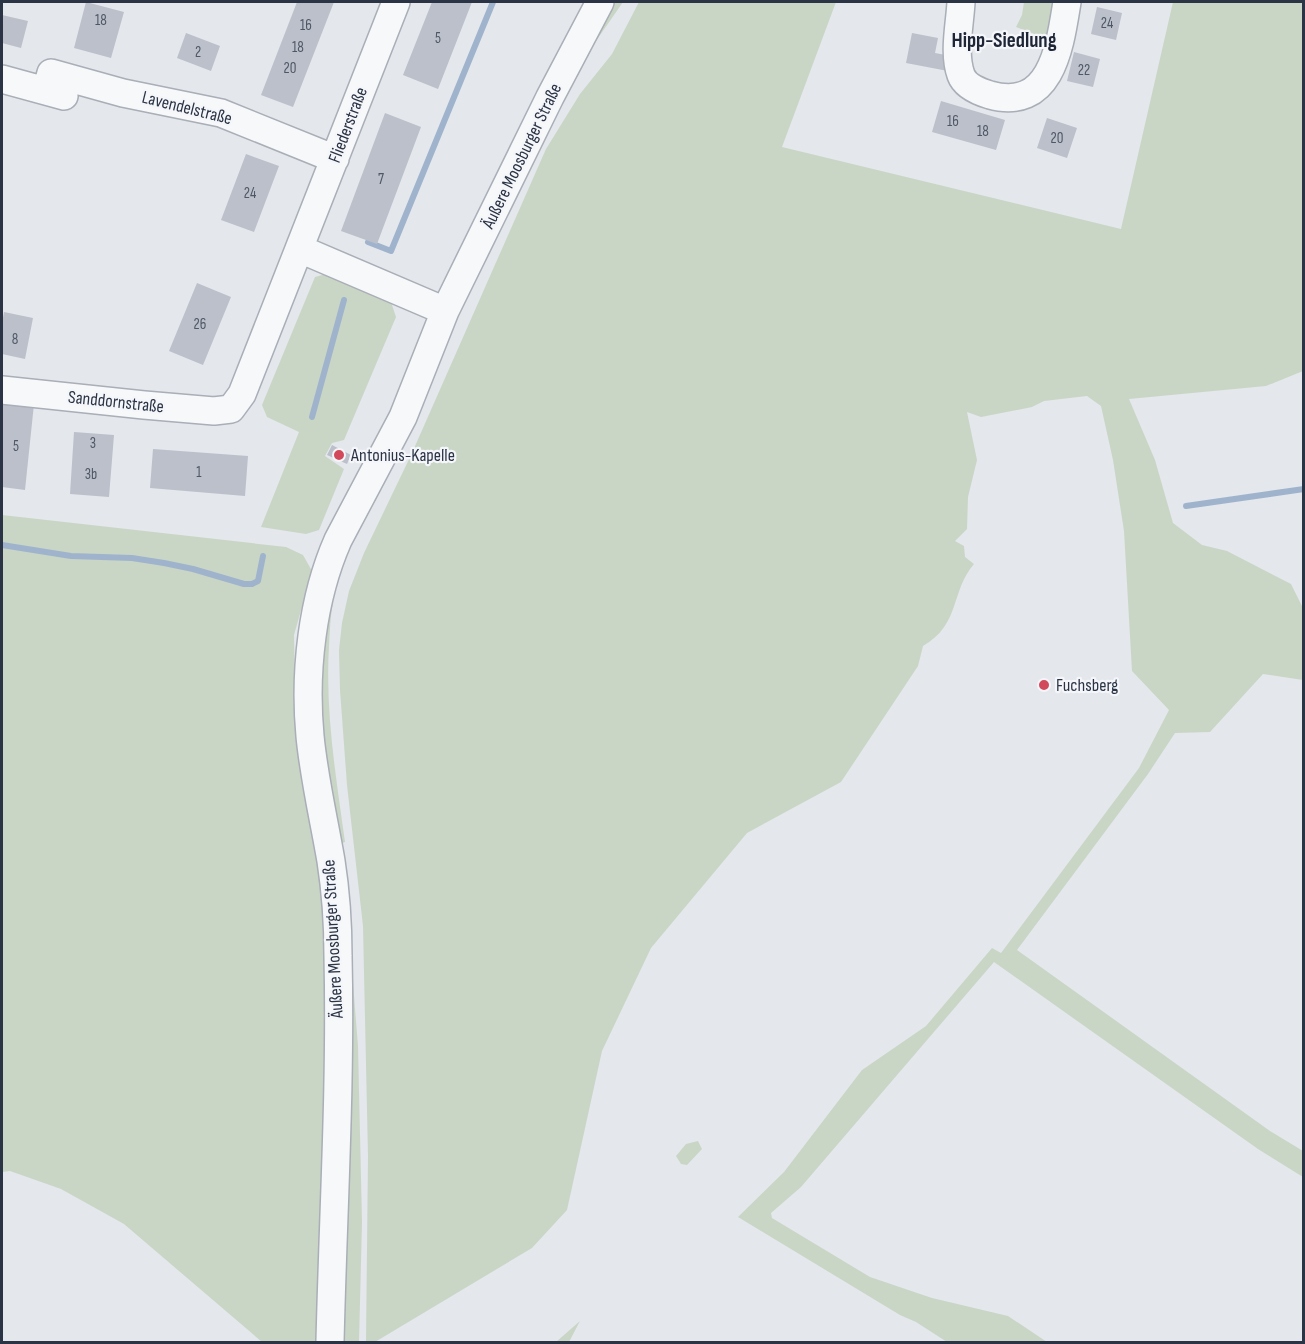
<svg xmlns="http://www.w3.org/2000/svg" width="1305" height="1344" font-family="'Sofia Sans Condensed',sans-serif">
  <rect width="100%" height="100%" fill="#e4e7ec"/>
  <path fill="#c9d6c5" d="M 606,2 L 623,2 L 596,41 L 580,46 Z
    M 639,2 L 836,2 L 782,147 L 1121,229 L 1173,2 L 1303,2 L 1303,371 L 1266,386 L 1129,399 L 1155,460 L 1173,523 L 1202,545 L 1227,551 L 1291,584 L 1303,608 L 1303,680 L 1263,674 L 1210,732 L 1175,733 L 1148,774 L 1017,950 L 1270,1131 L 1303,1151 L 1303,1177 L 1258,1149 L 994,962 L 801,1187 L 771,1213 L 772,1218 L 870,1277 L 932,1298 L 1008,1316 L 1047,1342 L 947,1342 L 916,1322 L 900,1315 L 738,1217 L 784,1172 L 862,1070 L 926,1026 L 992,948 L 1001,953 L 1139,768 L 1169,710 L 1132,671 L 1124,531 L 1113,460 L 1101,406 L 1087,396 L 1044,401 L 1032,407 L 981,417 L 967,412 L 977,460 L 968,497 L 967,529 L 955,541 L 964,546 L 965,557 L 974,564 C 950,592 961,624 923,646 L 918,666 L 841,782 L 747,833 L 651,948 L 602,1051 L 567,1210 L 532,1248 L 375,1342 L 366,1342 L 368,1156 L 363,926 L 347,785 L 340,690 L 339,650 L 342,623 L 349,591 L 364,553 L 412,453 L 546,149 L 580,94 L 612,54 Z
    M 1024,2 L 1055,2 L 1048,39 L 1016,27 L 1022,15 Z
    M 326,274 L 391,302 L 396,317 L 344,440 L 332,443 L 325,456 L 344,469 L 319,530 L 306,534 L 261,527 L 299,432 L 267,417 L 262,405 L 315,277 Z
    M 404,443 C 380,489 350,537 336,587 C 331,606 330,627 329,646 C 325,712 336,777 345,842 L 340,844 L 320,721 L 318,663 L 341,562 Z
    M 2,515 L 286,547 L 303,555 L 312,571 L 294,635 L 296,733 L 322,879 L 326,954 L 326,1055 L 320,1342 L 262,1342 L 124,1224 L 61,1189 L 10,1171 L 2,1172 Z
    M 345,882 L 358,1046 L 362,1222 L 359,1342 L 342,1342 Z
    M 698,1141 L 702,1149 L 687,1165 L 681,1164 L 676,1156 L 686,1144 Z
    M 580,1321 L 569,1342 L 556,1342 Z"/>
  <g fill="none" stroke-linecap="round" stroke-linejoin="round">
    <path stroke="#9fb4cc" stroke-width="6" d="M 368,242 L 391,251 L 493,2
      M 312,417 L 344,300
      M 1186,506 L 1304,489
      M 2,545 L 71,556 L 132,558 L 164,563 L 193,569 L 244,584 L 252,584 L 258,581 L 263,556"/>
  </g>
  <path fill="#bbc0ca" d="M 86,2 L 124,12 L 111,58 L 74,48 Z
    M 297,2 L 334,2 L 293,107 L 261,95 Z
    M 432,2 L 472,2 L 438,89 L 403,75 Z
    M 1097,7 L 1122,13 L 1116,40 L 1091,34 Z
    M 2,15 L 28,21 L 21,48 L 2,43 Z
    M 186,33 L 220,46 L 211,71 L 177,58 Z
    M 912,33 L 938,38 L 935,53 L 951,56 L 948,71 L 906,63 Z
    M 1074,52 L 1100,59 L 1093,87 L 1067,81 Z
    M 941,101 L 1005,120 L 996,150 L 932,132 Z
    M 385,113 L 421,127 L 377,244 L 341,231 Z
    M 1047,118 L 1077,128 L 1067,158 L 1037,148 Z
    M 246,154 L 279,166 L 254,232 L 221,220 Z
    M 197,283 L 231,297 L 203,365 L 169,351 Z
    M 4,312 L 33,318 L 25,359 L 2,354 L 2,323 Z
    M 2,400 L 34,404 L 25,490 L 2,487 Z
    M 74,432 L 114,435 L 109,497 L 70,494 Z
    M 332,445 L 351,455 L 347,464 L 327,455 Z
    M 153,449 L 248,456 L 245,496 L 150,488 Z"/>
  <g fill="none" stroke-linecap="round" stroke-linejoin="round">
    <g stroke="#a9aeb7" stroke-width="30">
      <path id="minor" d="M 961,2 C 960,24 953,53 961,75 C 965,86 980,92 990,95 C 1052,112 1060,45 1067,2
        M 2,79 L 64,96
        M 46,91 L 51,73 L 123,93 L 221,113 L 335,159
        M 300,249 L 445,311
        M 2,390 L 144,405 L 214,411 L 231,409 L 242,394 L 396,2
        M 330,1342 C 333,1214 341,1085 338,956 C 338,925 336,893 331,861 C 324,820 314,778 310,736 C 304,672 312,599 338,540 L 403,417 L 445,311 L 550,97 L 600,2"/>
    </g>
    <use href="#minor" stroke="#f7f8fa" stroke-width="27"/>
  </g>
  <g fill="#d1495b" stroke="#f4f6f9" stroke-width="2">
    <circle cx="339" cy="455" r="6"/>
    <circle cx="1044" cy="685" r="6"/>
  </g>
  <g text-anchor="middle" dominant-baseline="central" stroke-width="4.5" stroke-linejoin="round" paint-order="stroke">
    <g font-size="15" fill="#4f5766">
      <text x="101" y="20">18</text>
      <text x="1107" y="23">24</text>
      <text x="306" y="25">16</text>
      <text x="438" y="38">5</text>
      <text x="298" y="47">18</text>
      <text x="198" y="52">2</text>
      <text x="290" y="68">20</text>
      <text x="1084" y="70">22</text>
      <text x="953" y="121">16</text>
      <text x="983" y="131">18</text>
      <text x="1057" y="138">20</text>
      <text x="381" y="179">7</text>
      <text x="250" y="193">24</text>
      <text x="200" y="324">26</text>
      <text x="15" y="339">8</text>
      <text x="93" y="443">3</text>
      <text x="16" y="446">5</text>
      <text x="199" y="472">1</text>
      <text x="91" y="474">3b</text>
    </g>
    <g font-size="18" fill="#2b3445" stroke="#f4f6f9">
      <text transform="translate(187 108) rotate(14)">Lavendelstraße</text>
      <text transform="translate(348 125) rotate(-69)">Fliederstraße</text>
      <text transform="translate(522 156) rotate(-64)">Äußere Moosburger Straße</text>
      <text transform="translate(116 402) rotate(6)">Sanddornstraße</text>
      <text transform="translate(333 939) rotate(-93)">Äußere Moosburger Straße</text>
    </g>
    <g font-size="18" fill="#2b3445" stroke="#f4f6f9" text-anchor="start">
      <text x="351" y="455">Antonius-Kapelle</text>
      <text x="1056" y="685">Fuchsberg</text>
    </g>
    <g font-size="21" font-weight="bold" fill="#1d2536" stroke="#f4f6f9">
      <text x="1004" y="40">Hipp-Siedlung</text>
    </g>
  </g>
  <rect width="1305" height="1344" fill="none" stroke="#2b3445" stroke-width="6"/>
</svg>
